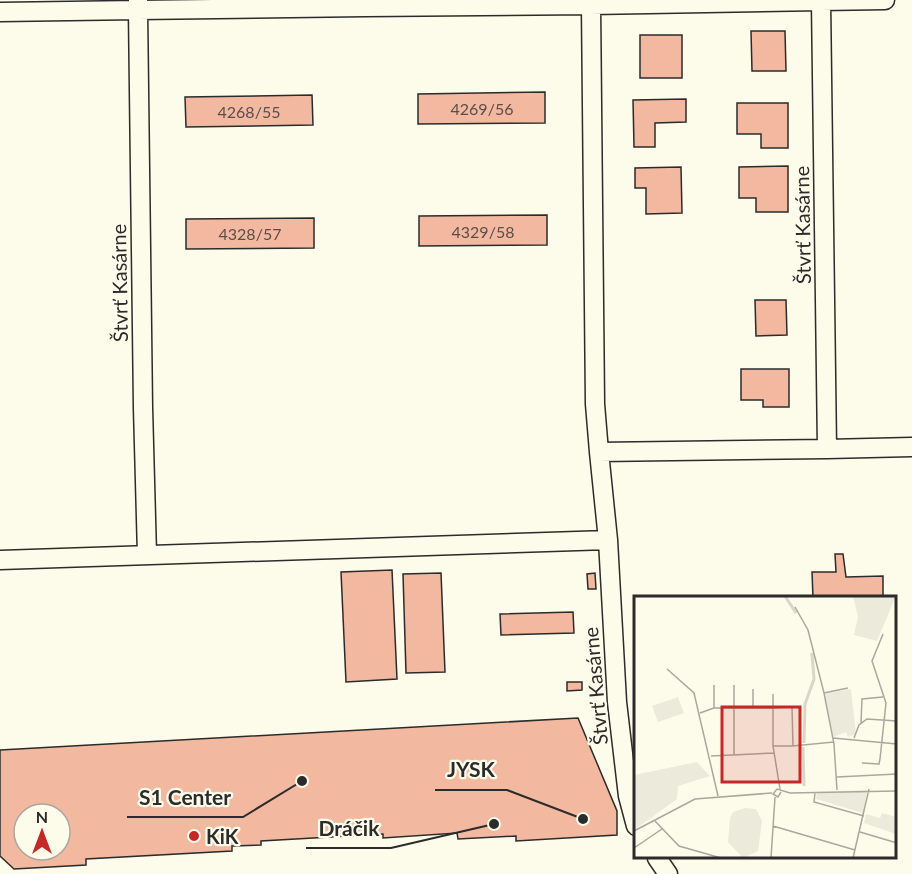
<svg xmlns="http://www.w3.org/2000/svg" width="912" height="874" font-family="Lato,sans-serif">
  <rect width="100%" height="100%" fill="#fdfbea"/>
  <path fill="#f2b8a0" stroke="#2b2b2b" stroke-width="1.5" fill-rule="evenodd" d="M 751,31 L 785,31 L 786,71 L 752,71 Z
    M 640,35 L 682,35 L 682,78 L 640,78 Z
    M 545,92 L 545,123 L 418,124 L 418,94 Z
    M 312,95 L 313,125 L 186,127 L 185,97 Z
    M 686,99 L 686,122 L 655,123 L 655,147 L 634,147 L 633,100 Z
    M 737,103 L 788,103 L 788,148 L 761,148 L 761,134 L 737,134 Z
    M 788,166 L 788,212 L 756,212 L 756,198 L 739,198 L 739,167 Z
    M 681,167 L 682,213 L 646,214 L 646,188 L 635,188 L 635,168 Z
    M 547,215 L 547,245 L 419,246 L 419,216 Z
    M 314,218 L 314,248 L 186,249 L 186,219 Z
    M 755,300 L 786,300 L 787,335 L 756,336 Z
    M 741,369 L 789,369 L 789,407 L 763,407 L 763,400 L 741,400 Z
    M 835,554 L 843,554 L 846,577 L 883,576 L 883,598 L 813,598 L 812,572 L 836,572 Z
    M 392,570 L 397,679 L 346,682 L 341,572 Z
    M 441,573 L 445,672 L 406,673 L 403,574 Z
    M 595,573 L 596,589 L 588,589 L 587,574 Z
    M 573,612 L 574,633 L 501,635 L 500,614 Z
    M 567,682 L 582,682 L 582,690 L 567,691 Z
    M 578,718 L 617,811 L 617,835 L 516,841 L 516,836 L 458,839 L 457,833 L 383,838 L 383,834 L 261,841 L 261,845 L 232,846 L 232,851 L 86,859 L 86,865 L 14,869 L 0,856 L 0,750 ZM 24,814 L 60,814 L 60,850 L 24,850 Z"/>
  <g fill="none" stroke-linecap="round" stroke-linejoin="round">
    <g stroke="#2b2b2b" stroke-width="21">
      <path id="minor" d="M 365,0 L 365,7 L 591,5 L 592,0
        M 821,1 L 885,0
        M 0,12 L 138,10 L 138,0
        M 599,452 L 595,404 L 591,5 L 821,1 L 827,449 L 912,447
        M 147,555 L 143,408 L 138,10 L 365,7
        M 0,560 L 608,540
        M 636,826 L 628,796 L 617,702 L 608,540 L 599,452 L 827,449
        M 657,858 L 668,874"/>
    </g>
    <use href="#minor" stroke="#fdfbea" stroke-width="18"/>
  </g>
  <circle fill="#c62828" stroke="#fdfbea" stroke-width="2" cx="194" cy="836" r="6"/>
  <g text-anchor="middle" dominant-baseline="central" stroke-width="4.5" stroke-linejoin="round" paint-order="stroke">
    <g font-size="16" fill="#5d4e48">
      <text x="482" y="108">4269/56</text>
      <text x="249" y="111">4268/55</text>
      <text x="483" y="231">4329/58</text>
      <text x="250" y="233">4328/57</text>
    </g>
    <g font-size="20" fill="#2b2b2b" stroke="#fdfbea">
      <text transform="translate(802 225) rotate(-91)">Štvrť Kasárne</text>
      <text transform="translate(119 283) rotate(-91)">Štvrť Kasárne</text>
      <text transform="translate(595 686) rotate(-95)">Štvrť Kasárne</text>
    </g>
    <g font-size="20" font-weight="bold" fill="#2b2b2b" stroke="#fdfbea" text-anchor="start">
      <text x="206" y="836">KiK</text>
    </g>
  </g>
  <g transform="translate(634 596)">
    <rect width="262" height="262" fill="#fdfbea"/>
    <path d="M 219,0 L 262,0 L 243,45 L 220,39 L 224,21 ZM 217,93 L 222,138 L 214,141 L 212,136 L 199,141 L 191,98 ZM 44,101 L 50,117 L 24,126 L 18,110 ZM 63,166 L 76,180 L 44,190 L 43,203 L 0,234 L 0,179 ZM 233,194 L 229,217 L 182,203 L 183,196 ZM 111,212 L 122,213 L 128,225 L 124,255 L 109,262 L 94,246 L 96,222 L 99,216 ZM 248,217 L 262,221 L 262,238 L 230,227 L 232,218 L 246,222 Z" fill="#ecebdb"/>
    <path fill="none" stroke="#d8d7c9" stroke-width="3" d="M 151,0 L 162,17M 170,147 L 171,108 L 180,83 L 178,57M 169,151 L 170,190"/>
    <path fill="none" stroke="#a9a89e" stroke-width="1.5" d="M 161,11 L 174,34 L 190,97 L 200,148 L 203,194M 33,73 L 60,97 L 84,200M 119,93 L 119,112 L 139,112 L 139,98M 190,97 L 214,92M 80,112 L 100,112 L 100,89M 66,117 L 80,112 L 80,89M 227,127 L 228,103 L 249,101M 199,142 L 263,148M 220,142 L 225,129 L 233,123 L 263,125M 139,150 L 139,112 L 158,111 L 159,150 L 200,146M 100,159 L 100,112 L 119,112M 77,160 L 140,157M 228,167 L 245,168 L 246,163 L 252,107 L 238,65 L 249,38M 203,181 L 263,178M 146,193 L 139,150 L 159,150M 147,196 L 144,201 L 139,198 L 143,193 L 156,197 L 263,195M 181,197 L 180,206 L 230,220M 21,225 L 45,250 L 87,262M 139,230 L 221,254M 0,235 L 61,203 L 138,197M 226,236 L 263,247M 0,252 L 28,233M 137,262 L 141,201M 219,262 L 235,193"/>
    <path fill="#c62828" fill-opacity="0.15" stroke="#c62828" stroke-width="3" d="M 88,111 L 166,111 L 166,186 L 88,186 Z"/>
    <rect width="262" height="262" fill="none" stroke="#2b2b2b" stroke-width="3"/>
  </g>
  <path fill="none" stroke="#2b2b2b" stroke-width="2" d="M583 819L507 790H435M302 781L243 817H127M494 824L391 848H306"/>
  <g fill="#2b2b2b" stroke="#fdfbea" stroke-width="2">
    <circle cx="583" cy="819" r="6"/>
    <circle cx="302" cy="781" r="6"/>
    <circle cx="494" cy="824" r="6"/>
  </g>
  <g font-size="21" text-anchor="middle" font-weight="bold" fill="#2b2b2b" stroke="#fdfbea" stroke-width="4.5" stroke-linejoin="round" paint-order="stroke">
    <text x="471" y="777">JYSK</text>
    <text x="185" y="805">S1 Center</text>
    <text x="349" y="836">Dráčik</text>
  </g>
  <g transform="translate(42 832)"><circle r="28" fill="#fdfbea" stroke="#a9a89e" stroke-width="1.5"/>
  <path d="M0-4.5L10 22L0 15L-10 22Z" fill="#c62828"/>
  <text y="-9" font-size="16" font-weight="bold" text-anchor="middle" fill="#2b2b2b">N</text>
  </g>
</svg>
